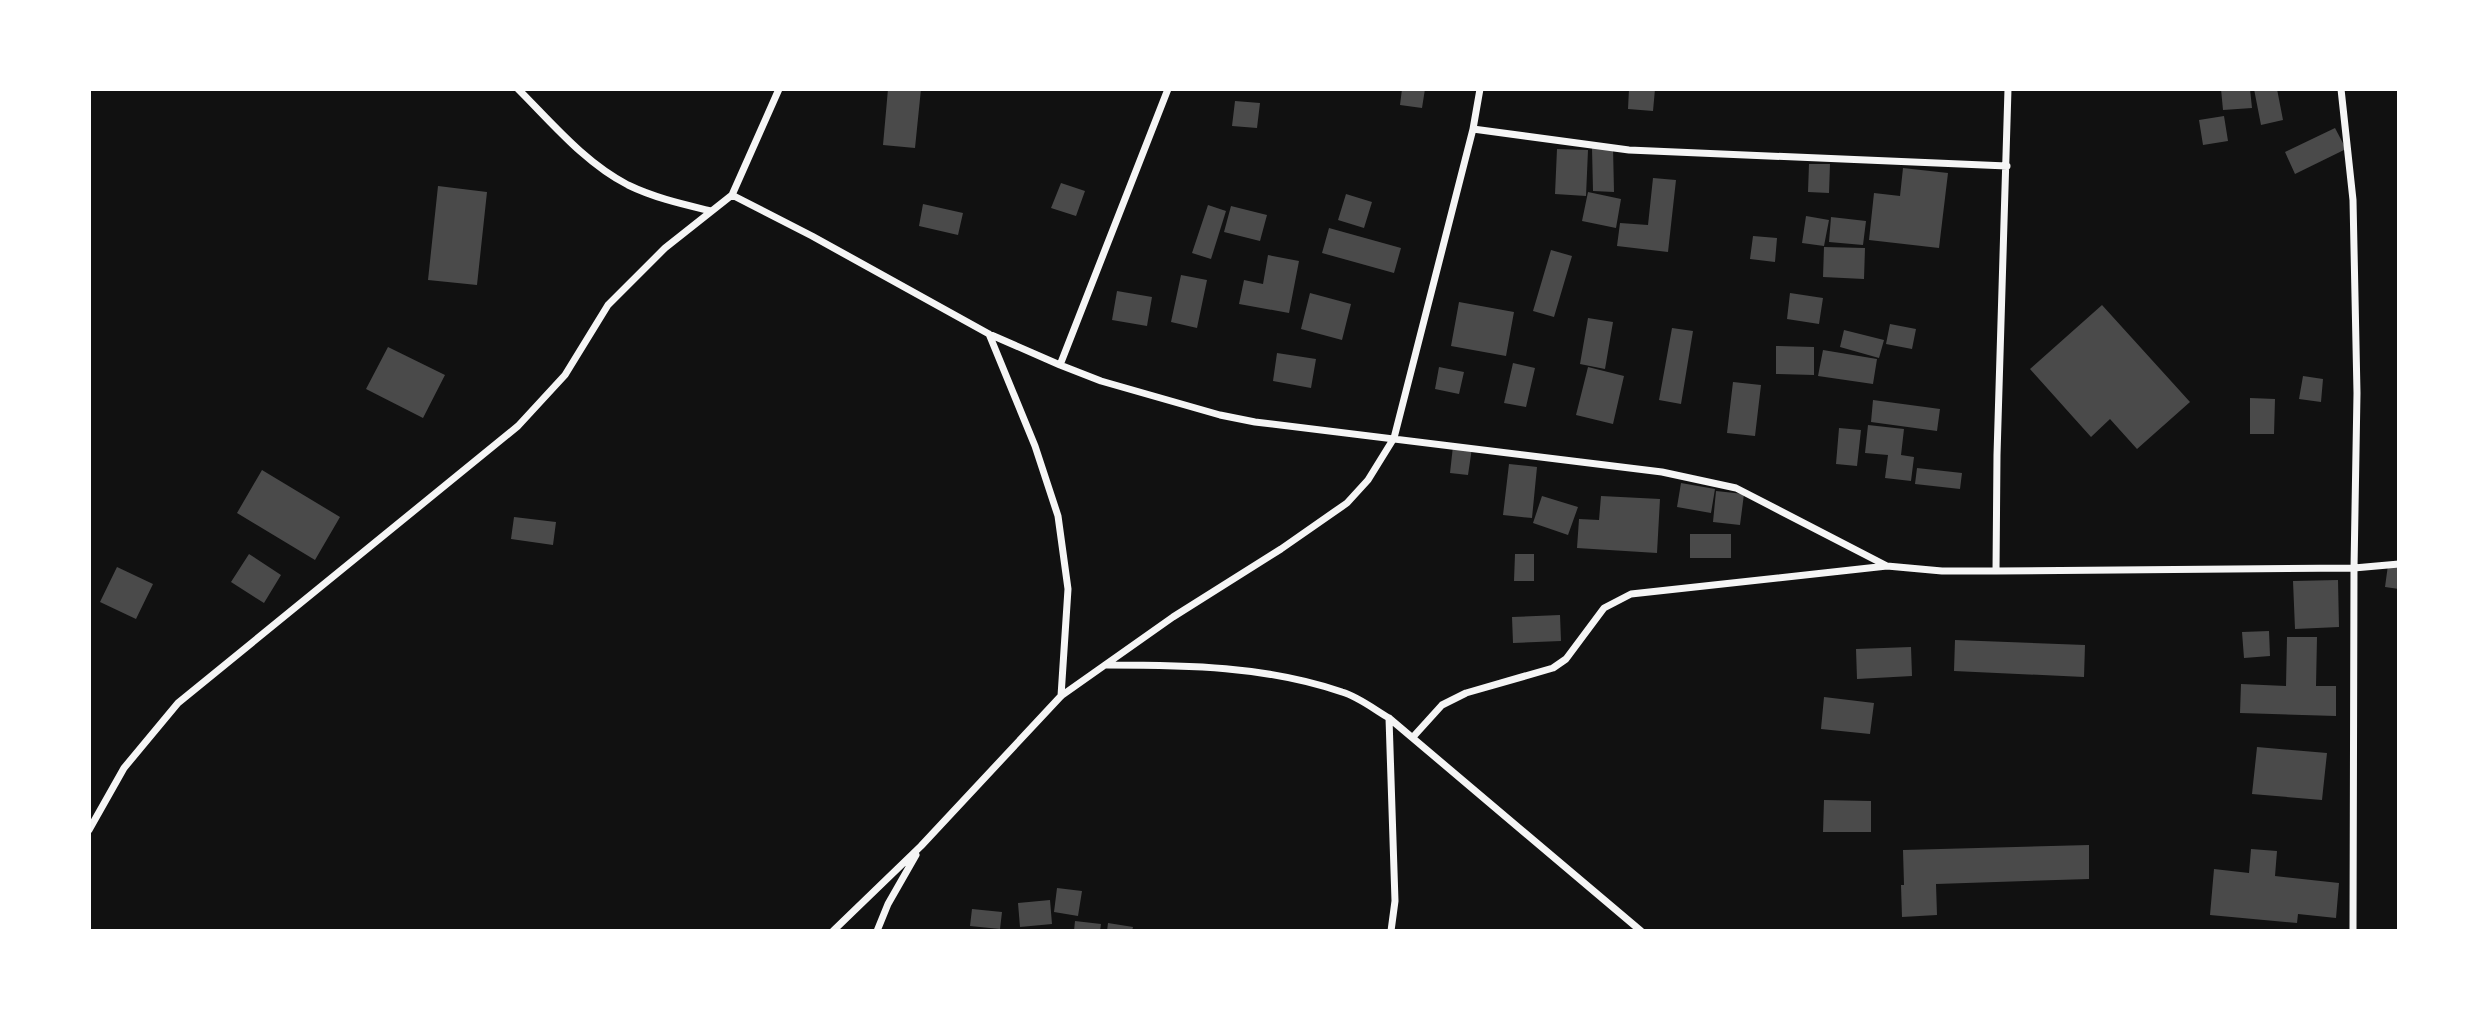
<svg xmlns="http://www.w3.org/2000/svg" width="2488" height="1020" font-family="'IBM Plex Sans',sans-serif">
  <rect width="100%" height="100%" fill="#111"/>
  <path fill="#4a4a4a" d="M 888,89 L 921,89 L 915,148 L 883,145 Z
    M 1402,89 L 1425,89 L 1422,108 L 1400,105 Z
    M 1629,89 L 1655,89 L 1653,111 L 1628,109 Z
    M 2221,89 L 2250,89 L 2252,108 L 2223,110 Z
    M 2254,89 L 2277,89 L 2283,120 L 2261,125 Z
    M 1235,101 L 1260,103 L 1257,128 L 1232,126 Z
    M 2224,116 L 2228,141 L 2203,145 L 2199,120 Z
    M 2335,128 L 2346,149 L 2295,174 L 2285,152 Z
    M 1613,147 L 1614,192 L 1593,191 L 1592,148 Z
    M 1557,149 L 1588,150 L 1586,196 L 1555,194 Z
    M 1809,164 L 1830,164 L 1829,193 L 1808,192 Z
    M 1903,168 L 1948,173 L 1939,248 L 1869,240 L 1874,193 L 1900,196 Z
    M 1653,178 L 1676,180 L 1668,252 L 1617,246 L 1620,223 L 1648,225 Z
    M 1061,183 L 1085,191 L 1076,216 L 1051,208 Z
    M 438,186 L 487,192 L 477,285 L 428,280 Z
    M 1588,192 L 1621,199 L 1616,228 L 1582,221 Z
    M 1346,194 L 1372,202 L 1364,228 L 1338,220 Z
    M 923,204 L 963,213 L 958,235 L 919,226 Z
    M 1208,205 L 1226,211 L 1211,259 L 1192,253 Z
    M 1231,206 L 1267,215 L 1260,241 L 1224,232 Z
    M 1806,216 L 1829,220 L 1824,246 L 1802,243 Z
    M 1831,217 L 1866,221 L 1863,245 L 1829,242 Z
    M 1329,228 L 1401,248 L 1394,273 L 1322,253 Z
    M 1753,236 L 1777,238 L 1775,262 L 1750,259 Z
    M 1824,247 L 1865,248 L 1864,279 L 1823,277 Z
    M 1551,250 L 1572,256 L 1554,317 L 1533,311 Z
    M 1268,255 L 1299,261 L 1289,313 L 1239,304 L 1244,280 L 1263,284 Z
    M 1181,275 L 1207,280 L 1197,328 L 1171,322 Z
    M 1117,291 L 1152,297 L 1147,326 L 1112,320 Z
    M 1310,293 L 1351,304 L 1342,340 L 1301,329 Z
    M 1790,293 L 1823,298 L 1819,324 L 1787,319 Z
    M 1459,302 L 1514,312 L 1506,356 L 1451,346 Z
    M 2102,305 L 2190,402 L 2137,449 L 2110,419 L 2091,437 L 2030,369 Z
    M 1588,318 L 1613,322 L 1605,369 L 1580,364 Z
    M 1890,324 L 1916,329 L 1912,349 L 1886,344 Z
    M 1672,328 L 1693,331 L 1681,404 L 1659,400 Z
    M 1844,330 L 1884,340 L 1879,358 L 1840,347 Z
    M 1776,346 L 1814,347 L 1814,375 L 1776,374 Z
    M 388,347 L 445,375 L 423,418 L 366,389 Z
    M 1823,350 L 1877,359 L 1873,384 L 1818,376 Z
    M 1277,353 L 1316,359 L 1311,388 L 1273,381 Z
    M 1513,363 L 1535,368 L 1526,407 L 1504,403 Z
    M 1439,367 L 1464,372 L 1459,394 L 1435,389 Z
    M 1588,367 L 1624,376 L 1613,424 L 1576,415 Z
    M 2303,376 L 2323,379 L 2321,402 L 2299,399 Z
    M 1733,382 L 1761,385 L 1755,436 L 1727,433 Z
    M 2250,398 L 2275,399 L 2274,434 L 2250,434 Z
    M 1873,400 L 1940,409 L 1937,431 L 1871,422 Z
    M 1868,425 L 1904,429 L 1901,455 L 1914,457 L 1911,481 L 1885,478 L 1888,455 L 1865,453 Z
    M 1839,428 L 1861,430 L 1857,466 L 1836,464 Z
    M 1453,446 L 1472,448 L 1468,475 L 1450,473 Z
    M 1509,464 L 1537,467 L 1532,518 L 1503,515 Z
    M 1917,468 L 1962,473 L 1960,489 L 1915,484 Z
    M 262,470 L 340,517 L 315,560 L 237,513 Z
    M 1681,483 L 1715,489 L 1711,513 L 1677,507 Z
    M 1716,491 L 1744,494 L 1740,525 L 1713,522 Z
    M 1542,496 L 1578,507 L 1568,535 L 1533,523 Z
    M 1601,496 L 1660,499 L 1657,553 L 1577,548 L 1579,519 L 1599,520 Z
    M 514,517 L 556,522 L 553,545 L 511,539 Z
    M 1690,534 L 1731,534 L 1731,558 L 1690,558 Z
    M 249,554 L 281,575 L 264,603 L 231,582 Z
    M 1515,554 L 1534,554 L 1534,581 L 1514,581 Z
    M 2388,565 L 2399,567 L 2399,589 L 2385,587 Z
    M 117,567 L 153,584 L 136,619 L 100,602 Z
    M 2338,580 L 2339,627 L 2295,629 L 2293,581 Z
    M 1560,615 L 1561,641 L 1513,643 L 1512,617 Z
    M 2269,631 L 2270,656 L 2244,658 L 2242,632 Z
    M 2287,637 L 2317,637 L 2316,686 L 2336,686 L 2336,716 L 2240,713 L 2241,684 L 2286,686 Z
    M 1955,640 L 2085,645 L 2084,677 L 1954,671 Z
    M 1911,647 L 1912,676 L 1857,679 L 1856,649 Z
    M 1824,697 L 1874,703 L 1870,734 L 1821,729 Z
    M 2257,747 L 2327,753 L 2322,800 L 2252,794 Z
    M 1824,800 L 1871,801 L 1871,832 L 1823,832 Z
    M 2089,845 L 2089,879 L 1936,884 L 1937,915 L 1902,917 L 1901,885 L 1904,885 L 1903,850 Z
    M 2251,849 L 2277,851 L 2275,876 L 2339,883 L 2336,918 L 2298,914 L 2297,923 L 2210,915 L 2214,869 L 2249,873 Z
    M 1057,888 L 1082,891 L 1078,916 L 1054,912 Z
    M 1050,900 L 1052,924 L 1020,927 L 1018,903 Z
    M 972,909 L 1002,912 L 1000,929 L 970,926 Z
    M 1075,921 L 1101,924 L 1100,931 L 1074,931 Z
    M 1108,923 L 1133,927 L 1132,931 L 1107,931 Z"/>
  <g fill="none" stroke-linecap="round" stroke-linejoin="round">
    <path stroke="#f5f5f5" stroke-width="7" d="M 518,89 C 552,123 585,163 628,185 C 655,198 682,204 711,211
      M 2341,89 L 2353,200 L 2357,393 L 2354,568 L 2353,931
      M 1473,129 L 1629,150 L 2007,166
      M 732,195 L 812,236 L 989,334 L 1060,365 L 1101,381 L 1220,415 L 1255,422 L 1662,472 L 1736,488 L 1887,566
      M 989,334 L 1035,446 L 1058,516 L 1068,589 L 1061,696
      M 1060,365 L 1168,89
      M 1996,571 L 1997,455 L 2008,89
      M 1107,665 C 1186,665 1266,666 1342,692 C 1359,697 1375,710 1389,718 L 1641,931
      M 1389,718 L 1395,901 L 1391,931
      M 1413,737 L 1442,705 L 1466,693 L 1553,668 L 1566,659 L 1604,608 L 1631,594 L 1887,566 L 1942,571 L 1996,571 L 2354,568 L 2399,564
      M 89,830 L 124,768 L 178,703 L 518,426 L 565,375 L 608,305 L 665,248 L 732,195 L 779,89
      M 833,931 L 921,846 L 1061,696 L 1173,617 L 1281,549 L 1347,503 L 1368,480 L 1394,438 L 1473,129 L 1480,89
      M 877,931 L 888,904 L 916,855"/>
  </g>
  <rect width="2488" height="1020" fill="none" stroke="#ffffff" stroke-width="182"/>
</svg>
